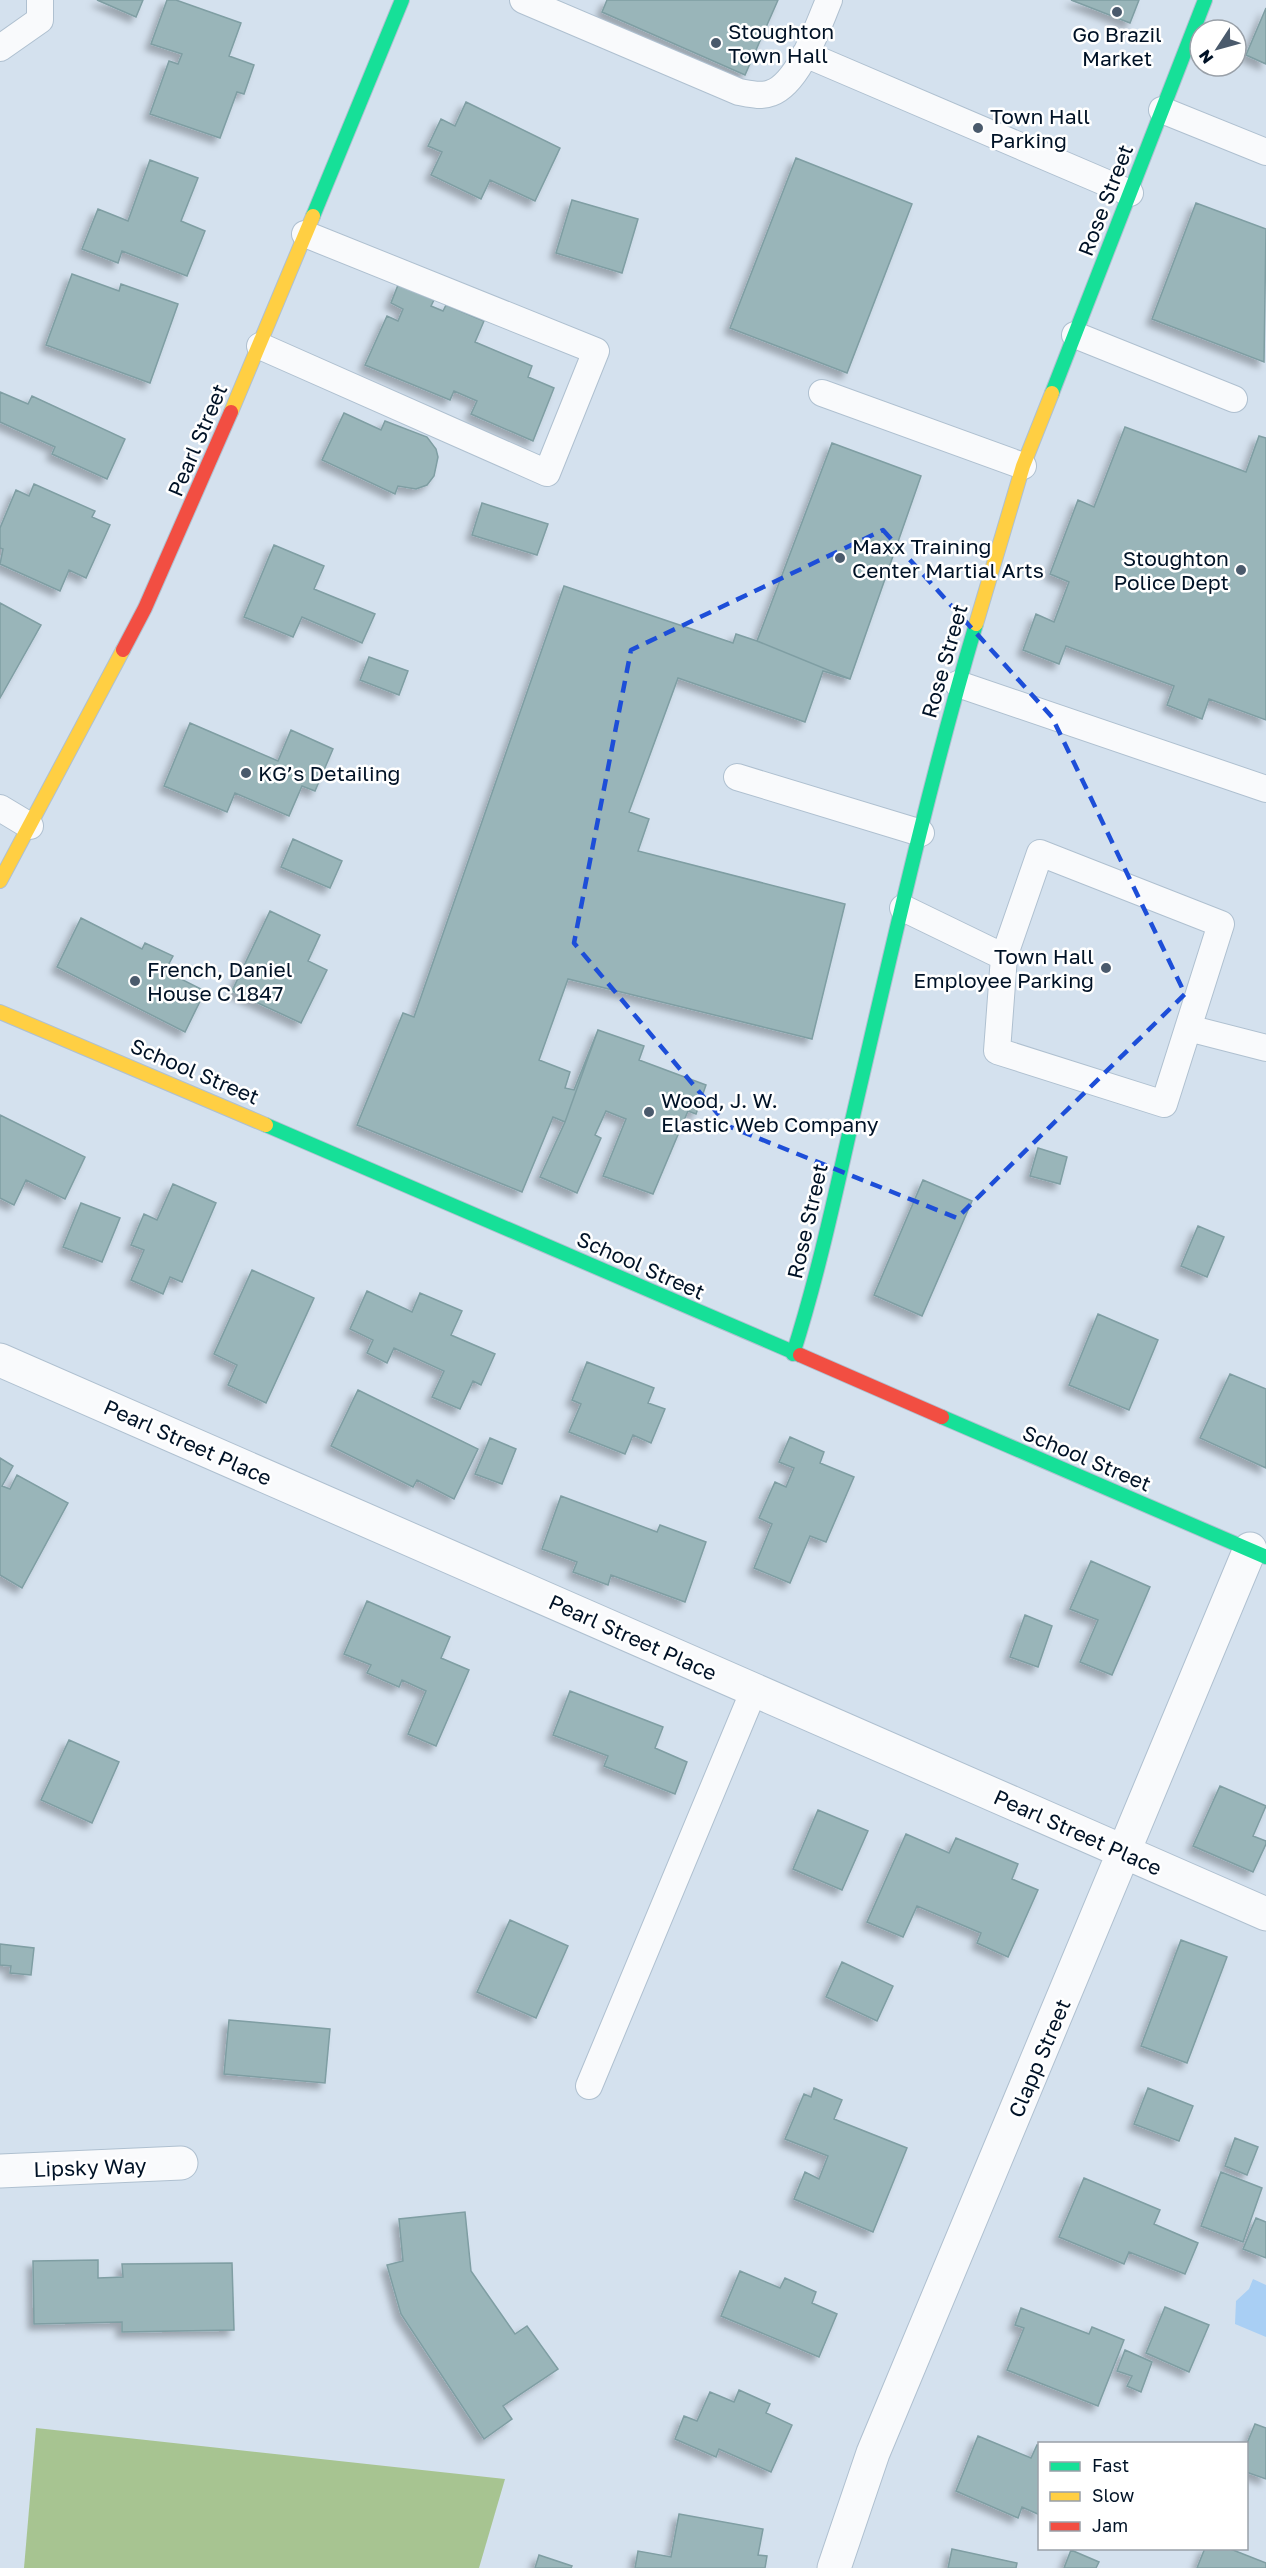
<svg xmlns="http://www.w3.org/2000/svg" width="1266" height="2568" font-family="'Golos Text',sans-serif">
  <defs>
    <filter id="shadow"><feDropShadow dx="-5.5" dy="5.5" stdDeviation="3" flood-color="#0004"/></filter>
  </defs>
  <rect width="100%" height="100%" fill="#d4e1ee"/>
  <path fill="#a7c491" d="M 36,2428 L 505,2479 L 479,2568 L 24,2568 Z"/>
  <path fill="#a9cff4" d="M 1253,2279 L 1266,2285 L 1266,2337 L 1235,2324 L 1236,2301 L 1249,2289 Z"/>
  <path fill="#99b5b9" stroke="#7f9ea3" stroke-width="1.5" filter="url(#shadow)" d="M 97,0 L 143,0 L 136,17 Z
    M 167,0 L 176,0 L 241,23 L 229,56 L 254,65 L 244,94 L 237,92 L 220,138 L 150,114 L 169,61 L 178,64 L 182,54 L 151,44 Z
    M 607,0 L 778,0 L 745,75 L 602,12 Z
    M 1071,0 L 1139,0 L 1130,23 Z
    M 1266,8 L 1266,64 L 1246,55 Z
    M 466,102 L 560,148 L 535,201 L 490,180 L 481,199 L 431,175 L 442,152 L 428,146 L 441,119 L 455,126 Z
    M 796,158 L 912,204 L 847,373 L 730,328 Z
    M 150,160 L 198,178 L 181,221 L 205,231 L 187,276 L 122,251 L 118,263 L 82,249 L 98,209 L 128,221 Z
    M 572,200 L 638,219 L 622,273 L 556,253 Z
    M 1196,203 L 1266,229 L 1264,362 L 1152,319 Z
    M 72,274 L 119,291 L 121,284 L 178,304 L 150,383 L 46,345 Z
    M 398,285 L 434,300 L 431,306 L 443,311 L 446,305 L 484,321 L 475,342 L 532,366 L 528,377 L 554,388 L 533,441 L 471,414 L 477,401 L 454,391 L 450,400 L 365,365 L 387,316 L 398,321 L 403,309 L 391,303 Z
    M 0,392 L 28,404 L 32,396 L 125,439 L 107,479 L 52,454 L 55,447 L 0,422 Z
    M 344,413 L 381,430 L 385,421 L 427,437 L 436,449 L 438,457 L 434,476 L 427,485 L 416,489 L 398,486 L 395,494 L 322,460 Z
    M 1125,427 L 1246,472 L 1259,436 L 1266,438 L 1266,720 L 1209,699 L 1202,719 L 1167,705 L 1174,686 L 1066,646 L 1059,664 L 1023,650 L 1036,614 L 1054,622 L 1069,582 L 1050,574 L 1078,500 L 1094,507 Z
    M 832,443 L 921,476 L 850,679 L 823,671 L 805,722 L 678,678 L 629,812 L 649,819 L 638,851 L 845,904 L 812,1039 L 568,979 L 539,1060 L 570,1072 L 565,1088 L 574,1090 L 598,1030 L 644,1046 L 639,1060 L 706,1085 L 696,1114 L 688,1111 L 653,1194 L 603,1176 L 626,1119 L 606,1111 L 595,1135 L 601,1138 L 577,1193 L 540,1177 L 565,1122 L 553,1117 L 522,1192 L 357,1125 L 403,1013 L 414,1017 L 564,586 L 733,643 L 736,634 L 757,641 Z
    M 832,443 L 921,476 L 850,679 L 757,641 Z
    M 34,484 L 95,511 L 92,517 L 110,525 L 86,578 L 69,570 L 60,591 L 0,564 L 3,549 L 0,548 L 0,528 L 16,490 L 29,496 Z
    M 482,503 L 548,524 L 537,555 L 472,535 Z
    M 274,545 L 324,566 L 314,589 L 375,614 L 362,643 L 302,617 L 293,637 L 244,617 Z
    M 0,603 L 41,625 L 0,698 Z
    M 369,657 L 408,671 L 399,695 L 360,680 Z
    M 190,723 L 278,761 L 291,730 L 333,749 L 315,791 L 302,786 L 289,816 L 235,793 L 227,812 L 164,786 Z
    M 293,839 L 342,861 L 330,888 L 281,867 Z
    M 270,911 L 320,935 L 308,961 L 327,970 L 301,1023 L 232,991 Z
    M 81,918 L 142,949 L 145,943 L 173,956 L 165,971 L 205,991 L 185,1032 L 57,967 Z
    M 598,1030 L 644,1046 L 639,1060 L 706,1085 L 696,1114 L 688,1111 L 653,1194 L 603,1176 L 626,1119 L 606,1111 L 595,1135 L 601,1138 L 577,1193 L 540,1177 L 565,1122 Z
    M 0,1115 L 85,1157 L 65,1199 L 26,1180 L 14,1205 L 0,1198 Z
    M 1038,1148 L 1067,1157 L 1060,1184 L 1030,1176 Z
    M 923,1180 L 972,1201 L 922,1316 L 874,1295 Z
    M 173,1184 L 216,1203 L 182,1282 L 170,1277 L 163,1294 L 131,1280 L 144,1250 L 131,1245 L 144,1214 L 157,1220 Z
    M 81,1203 L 120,1218 L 102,1262 L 63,1247 Z
    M 1198,1226 L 1224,1237 L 1207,1277 L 1181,1266 Z
    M 252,1270 L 314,1298 L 266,1403 L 228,1385 L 237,1365 L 214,1354 Z
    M 367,1291 L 412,1312 L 420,1293 L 462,1311 L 451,1335 L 495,1354 L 481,1385 L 473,1381 L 460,1409 L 432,1397 L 444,1371 L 394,1348 L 387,1363 L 367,1353 L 373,1340 L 350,1329 Z
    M 1098,1314 L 1158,1340 L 1129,1410 L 1069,1385 Z
    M 587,1362 L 654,1388 L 648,1403 L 665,1409 L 651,1443 L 633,1435 L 625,1454 L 569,1432 L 581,1404 L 572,1400 Z
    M 1230,1374 L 1266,1389 L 1266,1468 L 1200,1438 Z
    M 358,1390 L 478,1449 L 454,1499 L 417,1480 L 413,1487 L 331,1446 Z
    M 790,1437 L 824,1452 L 820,1463 L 854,1477 L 826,1542 L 810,1536 L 790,1583 L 754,1568 L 772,1524 L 759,1518 L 775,1482 L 786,1487 L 794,1468 L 779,1462 Z
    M 490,1438 L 516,1449 L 502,1484 L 475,1474 Z
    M 0,1458 L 13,1466 L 2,1486 L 10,1489 L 17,1475 L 68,1503 L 22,1588 L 0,1575 Z
    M 561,1496 L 657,1532 L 660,1525 L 706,1542 L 685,1602 L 611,1575 L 608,1585 L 573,1572 L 577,1562 L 542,1549 Z
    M 1091,1561 L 1150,1587 L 1112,1675 L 1080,1662 L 1098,1620 L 1070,1609 Z
    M 367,1601 L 450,1637 L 441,1658 L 469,1670 L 436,1746 L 408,1734 L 426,1691 L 402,1680 L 399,1687 L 367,1673 L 371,1665 L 344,1654 Z
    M 1025,1615 L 1052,1626 L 1038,1667 L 1010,1657 Z
    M 570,1691 L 663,1727 L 655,1748 L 687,1762 L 675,1794 L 604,1766 L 608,1756 L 553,1735 Z
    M 69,1740 L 119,1762 L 92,1823 L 41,1800 Z
    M 1220,1786 L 1266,1806 L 1253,1836 L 1266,1841 L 1266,1844 L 1253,1872 L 1193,1846 Z
    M 818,1810 L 868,1831 L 842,1890 L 793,1869 Z
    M 906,1834 L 949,1853 L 956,1838 L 1018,1864 L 1012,1879 L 1038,1890 L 1008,1957 L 977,1943 L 981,1933 L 917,1906 L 903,1937 L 867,1922 Z
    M 510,1920 L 568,1946 L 536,2018 L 477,1992 Z
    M 1181,1940 L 1227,1957 L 1187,2063 L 1141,2046 Z
    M 0,1944 L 34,1948 L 31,1975 L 10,1973 L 11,1966 L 0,1965 Z
    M 842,1962 L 893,1986 L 877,2021 L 826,1997 Z
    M 229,2020 L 330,2029 L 325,2083 L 224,2074 Z
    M 814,2088 L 842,2100 L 834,2119 L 907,2148 L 873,2232 L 794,2199 L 805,2172 L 819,2179 L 828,2156 L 785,2139 L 804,2094 L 811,2097 Z
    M 1148,2088 L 1193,2106 L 1179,2141 L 1134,2124 Z
    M 1235,2138 L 1258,2147 L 1247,2175 L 1225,2166 Z
    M 1221,2172 L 1262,2188 L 1243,2242 L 1201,2226 Z
    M 1084,2178 L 1160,2210 L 1154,2224 L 1198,2243 L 1185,2274 L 1129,2252 L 1124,2264 L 1059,2237 Z
    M 465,2212 L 471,2271 L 515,2334 L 527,2326 L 558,2369 L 503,2406 L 512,2419 L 484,2439 L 401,2314 L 387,2265 L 403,2261 L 399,2219 Z
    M 1256,2218 L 1266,2222 L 1266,2258 L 1243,2249 Z
    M 98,2260 L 98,2278 L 123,2277 L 122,2264 L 232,2263 L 234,2330 L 122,2332 L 122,2322 L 34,2324 L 33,2261 Z
    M 740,2271 L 780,2288 L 785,2278 L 816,2292 L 812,2303 L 837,2314 L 819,2357 L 721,2316 Z
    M 1165,2307 L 1209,2325 L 1189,2372 L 1146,2353 Z
    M 1021,2308 L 1089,2334 L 1092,2327 L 1124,2340 L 1098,2406 L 1007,2370 L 1024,2328 L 1015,2325 Z
    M 1125,2350 L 1152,2362 L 1141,2392 L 1127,2386 L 1132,2376 L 1117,2371 Z
    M 739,2390 L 770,2404 L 766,2413 L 792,2425 L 771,2472 L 719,2449 L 716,2457 L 675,2439 L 684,2416 L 697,2421 L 710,2392 L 734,2402 Z
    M 1255,2424 L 1266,2428 L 1266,2479 L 1246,2472 L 1246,2446 Z
    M 978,2436 L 1031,2458 L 1037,2445 L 1040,2446 L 1040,2515 L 1022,2507 L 1018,2518 L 956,2491 Z
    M 679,2514 L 763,2529 L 758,2555 L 767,2556 L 765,2568 L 635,2568 L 638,2551 L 671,2557 Z
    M 1205,2548 L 1228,2548 L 1266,2563 L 1266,2568 L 1197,2568 Z
    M 952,2549 L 1017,2563 L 1016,2568 L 948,2568 Z
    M 1071,2550 L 1099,2562 L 1096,2568 L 1064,2568 Z
    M 539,2555 L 572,2566 L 571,2568 L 535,2568 Z"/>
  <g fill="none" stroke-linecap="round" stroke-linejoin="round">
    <g stroke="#afc0d0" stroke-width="28">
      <path id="lane" d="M 523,0 L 739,92 C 750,94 761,97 771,93 C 799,83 818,26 829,0
        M 0,48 L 40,20 L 40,0
        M 805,54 L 1130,193
        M 1162,110 L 1266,152
        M 1075,335 L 1234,399
        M 260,346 L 547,473 L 596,351 L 305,234
        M 822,393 L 1023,466
        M 958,684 L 1266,789
        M 737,777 L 921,833
        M 0,808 L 30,826
        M 903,908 L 1004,957 L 1040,853 L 1221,924 L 1164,1104 L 997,1051 L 1004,957
        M 1188,1028 L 1266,1048
        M 589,2086 L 754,1690"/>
    </g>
    <g stroke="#afc0d0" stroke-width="35">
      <path id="street" d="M 0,1360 L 1266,1914
        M 0,2171 L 181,2163
        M 834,2568 L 873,2453 L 1250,1549"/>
    </g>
    <g stroke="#afc0d0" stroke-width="16">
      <path id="fast" d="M 313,216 L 402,0
        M 1052,393 L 1205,0
        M 266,1125 L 800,1355
        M 793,1354 C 821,1266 839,1176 860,1086 C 896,931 931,776 976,624
        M 942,1417 L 1266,1557"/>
    </g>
    <g stroke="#afc0d0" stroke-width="16">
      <path id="slow" d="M 231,412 L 313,216
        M 976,624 L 1023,466 L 1052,393
        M 0,881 L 123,650
        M 0,1012 L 266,1125"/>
    </g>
    <g stroke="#afc0d0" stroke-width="16">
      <path id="jam" d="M 123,650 L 145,608 L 231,412
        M 800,1355 L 942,1417"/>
    </g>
    <use href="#lane" stroke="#f9fafc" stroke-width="26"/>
    <use href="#street" stroke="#f9fafc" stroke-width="33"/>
    <use href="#fast" stroke="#16e098" stroke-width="14"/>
    <use href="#slow" stroke="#ffcf43" stroke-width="14"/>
    <use href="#jam" stroke="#f24e42" stroke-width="14"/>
  </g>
  <path fill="none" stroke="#1d4ed8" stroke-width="4.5" stroke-dasharray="12 8" stroke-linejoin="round" d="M 883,530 L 1052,717 L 1185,994 L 957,1218 L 728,1126 L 574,943 L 631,650 Z"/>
  <g fill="#4a5a6c" stroke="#fff" stroke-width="2">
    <circle cx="1117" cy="12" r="6"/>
    <circle cx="716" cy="43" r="6"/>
    <circle cx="978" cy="128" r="6"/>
    <circle cx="840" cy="558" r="6"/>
    <circle cx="1241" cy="570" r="6"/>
    <circle cx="246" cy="773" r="6"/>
    <circle cx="1106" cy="968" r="6"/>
    <circle cx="135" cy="981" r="6"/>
    <circle cx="649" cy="1112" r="6"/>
  </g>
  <g text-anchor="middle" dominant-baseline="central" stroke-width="5" stroke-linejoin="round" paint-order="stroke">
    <g font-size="21" fill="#001226" stroke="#fff" text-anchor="start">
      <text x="728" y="31">Stoughton<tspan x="728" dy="24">Town Hall</tspan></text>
      <text x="1117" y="34" text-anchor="middle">Go Brazil<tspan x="1117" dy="24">Market</tspan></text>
      <text x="990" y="116">Town Hall<tspan x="990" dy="24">Parking</tspan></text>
      <text x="852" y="546">Maxx Training<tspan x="852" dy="24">Center Martial Arts</tspan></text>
      <text x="1229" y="558" text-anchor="end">Stoughton<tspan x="1229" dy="24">Police Dept</tspan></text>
      <text x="258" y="773">KG’s Detailing</text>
      <text x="1094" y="956" text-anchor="end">Town Hall<tspan x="1094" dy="24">Employee Parking</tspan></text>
      <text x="147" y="969">French, Daniel<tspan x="147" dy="24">House C 1847</tspan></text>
      <text x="661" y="1100">Wood, J. W.<tspan x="661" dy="24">Elastic Web Company</tspan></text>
    </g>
    <g font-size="21" fill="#001226" stroke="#fff">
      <text transform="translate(1105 200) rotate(-69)">Rose Street</text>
      <text transform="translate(197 440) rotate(-67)">Pearl Street</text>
      <text transform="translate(944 661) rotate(-74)">Rose Street</text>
      <text transform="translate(195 1071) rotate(23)">School Street</text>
      <text transform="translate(807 1221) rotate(-77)">Rose Street</text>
      <text transform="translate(641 1265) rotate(24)">School Street</text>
      <text transform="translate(188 1442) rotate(24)">Pearl Street Place</text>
      <text transform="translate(1087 1458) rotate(23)">School Street</text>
      <text transform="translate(633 1637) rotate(24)">Pearl Street Place</text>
      <text transform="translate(1078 1832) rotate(24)">Pearl Street Place</text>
      <text transform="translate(1039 2058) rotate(-67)">Clapp Street</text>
      <text transform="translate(90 2167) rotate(-2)">Lipsky Way</text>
    </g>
  </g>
  <rect x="1038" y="2442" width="210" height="108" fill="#ffffff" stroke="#99a0a8" stroke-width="1.5"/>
  <rect x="1050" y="2462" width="30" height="9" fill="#16e098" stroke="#99a0a8" stroke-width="1.5"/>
  <text x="1092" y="2472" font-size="18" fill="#001226">Fast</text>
  <rect x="1050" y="2492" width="30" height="9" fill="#ffcf43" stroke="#99a0a8" stroke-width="1.5"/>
  <text x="1092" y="2502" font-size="18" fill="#001226">Slow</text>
  <rect x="1050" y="2522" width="30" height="9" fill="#f24e42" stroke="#99a0a8" stroke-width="1.5"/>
  <text x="1092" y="2532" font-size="18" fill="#001226">Jam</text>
  <g transform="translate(1218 48) rotate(234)"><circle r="28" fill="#ffffff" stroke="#99a0a8" stroke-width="1.5"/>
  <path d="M0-4.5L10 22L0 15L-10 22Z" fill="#4a5a6c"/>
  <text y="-9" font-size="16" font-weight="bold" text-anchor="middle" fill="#001226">N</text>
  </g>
</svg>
